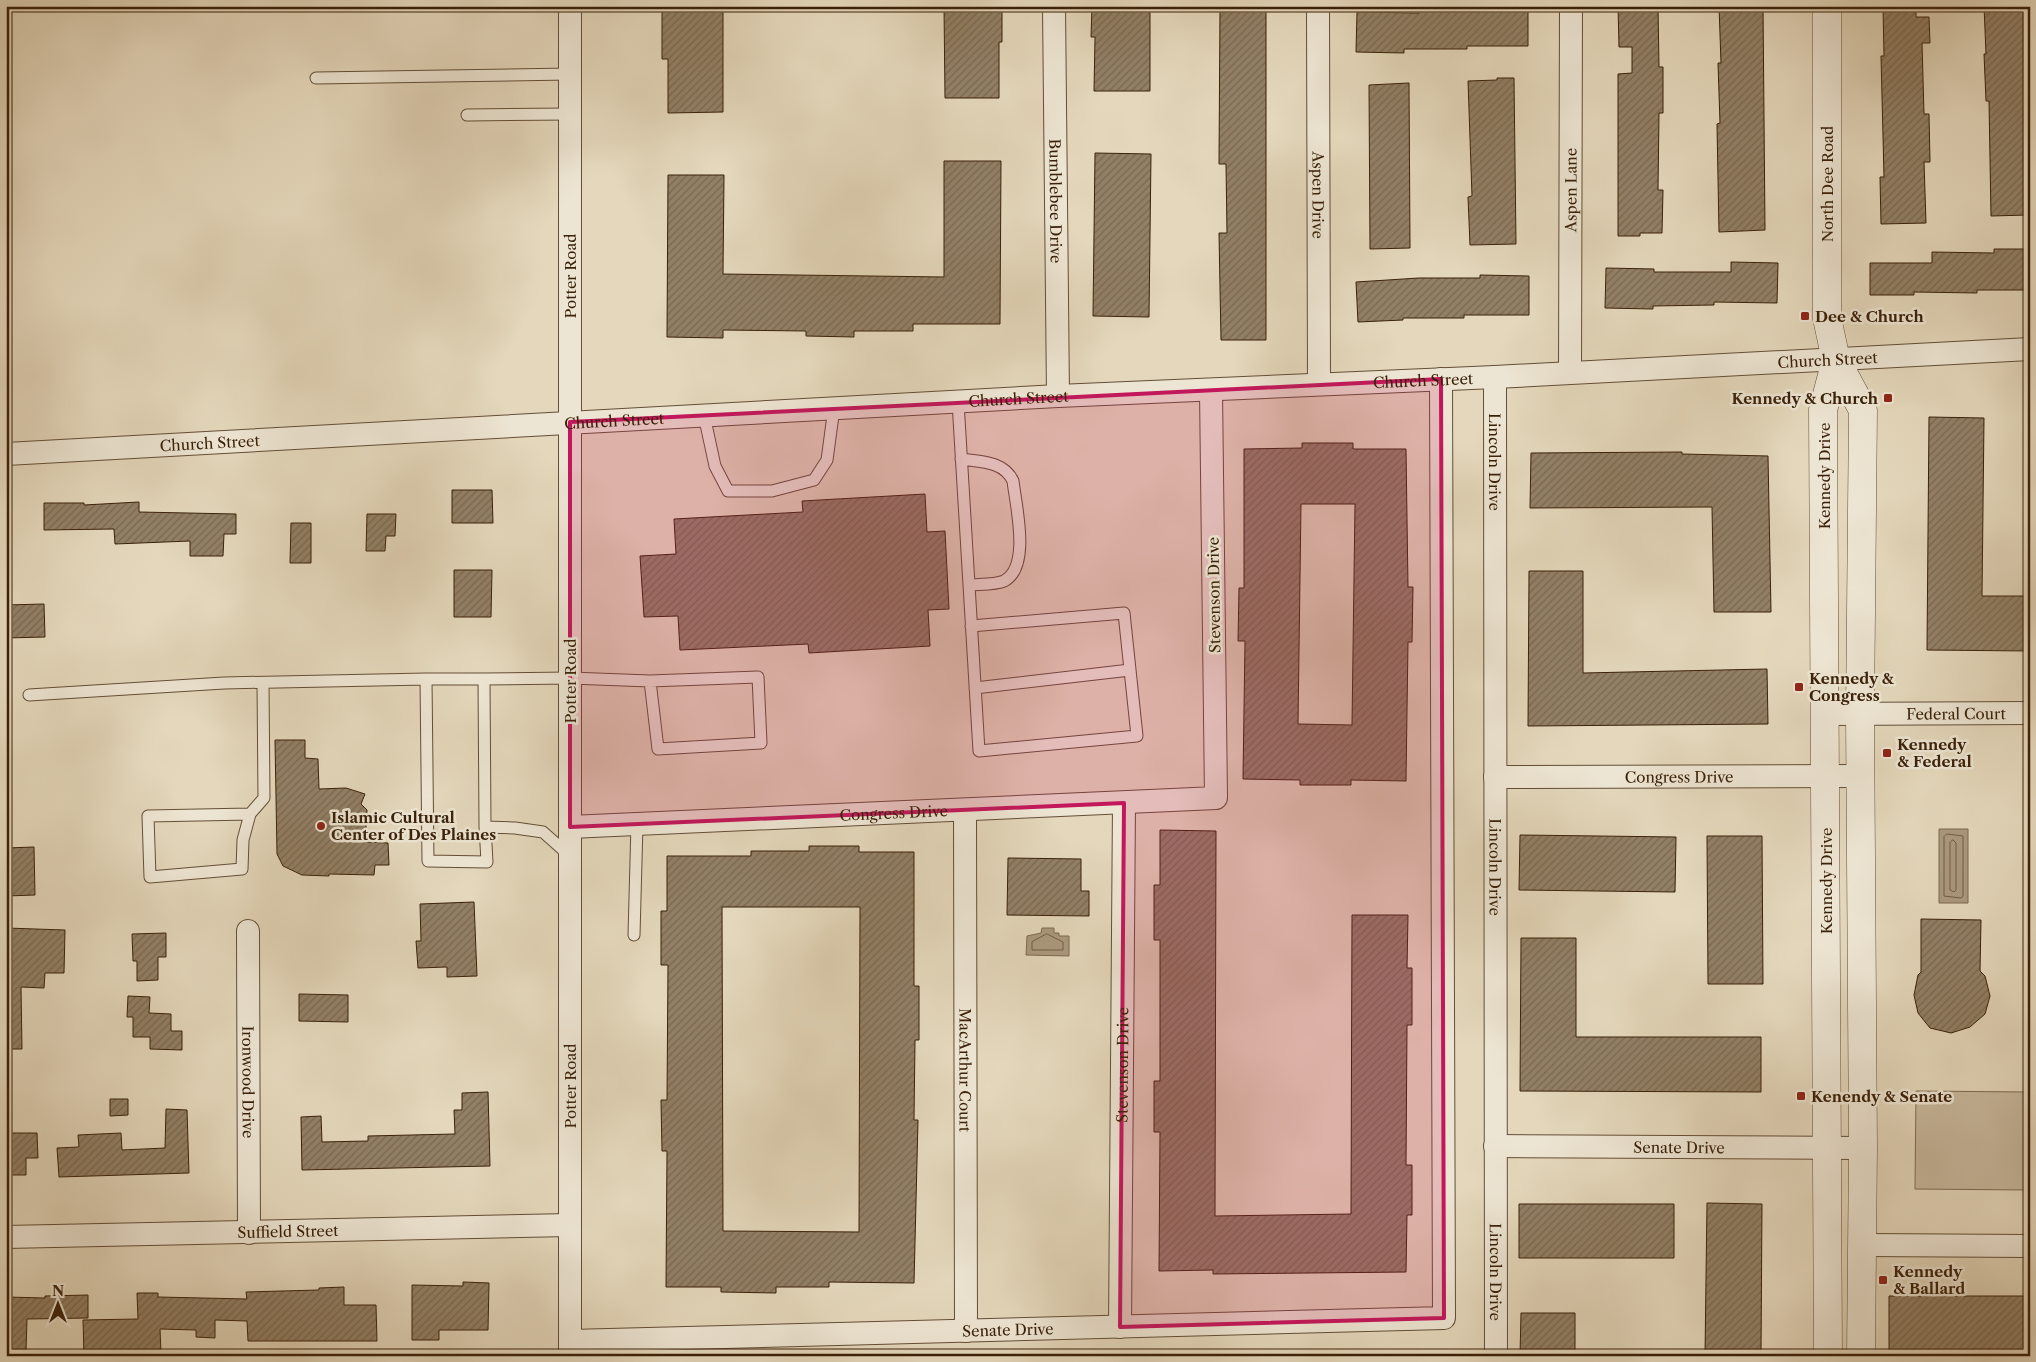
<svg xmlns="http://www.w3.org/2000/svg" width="2036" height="1362" font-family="'Libre Caslon Text',serif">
  <defs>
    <pattern id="building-hatch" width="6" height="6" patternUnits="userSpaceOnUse" patternTransform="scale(1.25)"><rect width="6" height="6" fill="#928066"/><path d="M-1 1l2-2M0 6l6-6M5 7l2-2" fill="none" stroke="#786852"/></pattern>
  </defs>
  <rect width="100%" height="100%" fill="#e4d7bb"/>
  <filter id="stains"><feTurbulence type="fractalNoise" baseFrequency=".004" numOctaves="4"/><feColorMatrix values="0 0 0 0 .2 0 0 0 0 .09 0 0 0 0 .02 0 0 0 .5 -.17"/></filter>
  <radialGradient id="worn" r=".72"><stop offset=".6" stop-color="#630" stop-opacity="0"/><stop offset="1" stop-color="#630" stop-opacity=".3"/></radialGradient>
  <path fill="#c7b89d" stroke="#806c53" d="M 1916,1091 L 2028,1092 L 2027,1190 L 1915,1189 Z"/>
  <path fill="#aa997e" stroke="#7d694f" d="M 1939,829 L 1968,829 L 1968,903 L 1939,903 Z
    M 1042,928 L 1054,928 L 1054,933 L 1059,933 L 1059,936 L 1069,936 L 1069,956 L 1026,955 L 1027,936 L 1041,933 Z"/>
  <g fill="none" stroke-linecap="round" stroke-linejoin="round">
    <path stroke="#725d44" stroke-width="1" d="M 1947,834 L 1963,836 L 1963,896 L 1961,898 L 1944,896 L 1944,837 Z
      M 1953,840 L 1956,843 L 1956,890 L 1954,892 L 1950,890 L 1950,843 Z
      M 1047,934 L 1063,942 L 1063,950 L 1032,950 L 1032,942 Z"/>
  </g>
  <path fill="url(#building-hatch)" stroke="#3a2109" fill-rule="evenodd" d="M 662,6 L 723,6 L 723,112 L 668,113 L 668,59 L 662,59 Z
    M 944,6 L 1002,6 L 1002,42 L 999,42 L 999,98 L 945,98 Z
    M 1092,6 L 1150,6 L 1150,91 L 1094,91 L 1095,37 L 1091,37 Z
    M 1220,6 L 1266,6 L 1266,340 L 1221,340 L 1219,233 L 1227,233 L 1226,164 L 1219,164 Z
    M 1482,6 L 1528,6 L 1528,46 L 1467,46 L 1467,49 L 1404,49 L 1404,53 L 1356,52 L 1357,12 L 1419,13 L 1419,10 L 1482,9 Z
    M 1618,6 L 1658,6 L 1659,67 L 1663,67 L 1663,113 L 1659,113 L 1658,190 L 1663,190 L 1662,233 L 1640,233 L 1640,236 L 1618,236 L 1618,74 L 1632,73 L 1632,47 L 1619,47 Z
    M 1719,6 L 1763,6 L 1765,230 L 1719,232 L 1717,124 L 1720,123 L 1718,63 L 1721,63 Z
    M 1883,6 L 1916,6 L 1916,17 L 1929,17 L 1930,43 L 1922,43 L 1924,114 L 1929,114 L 1930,162 L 1924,162 L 1926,223 L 1881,224 L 1880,177 L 1884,177 L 1881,56 L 1884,56 Z
    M 1984,6 L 2028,6 L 2028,215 L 1991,216 L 1989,101 L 1986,101 L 1984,54 L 1986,54 Z
    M 1497,78 L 1514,78 L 1516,244 L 1470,245 L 1468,197 L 1472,196 L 1468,81 L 1497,80 Z
    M 1409,83 L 1410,248 L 1370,249 L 1369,85 Z
    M 1095,153 L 1151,154 L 1149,317 L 1093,316 Z
    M 944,161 L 1001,161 L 1000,324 L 913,324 L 913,331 L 854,331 L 854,337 L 806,336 L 806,331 L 723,330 L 723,338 L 667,337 L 668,175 L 724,175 L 723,274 L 944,277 Z
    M 1994,249 L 2030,249 L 2030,290 L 1977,290 L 1977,293 L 1914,292 L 1914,295 L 1870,295 L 1870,263 L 1932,263 L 1932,252 L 1994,253 Z
    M 1731,262 L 1778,263 L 1777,303 L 1714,302 L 1714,305 L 1653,306 L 1653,309 L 1605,308 L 1606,268 L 1654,269 L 1654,272 L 1731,272 Z
    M 1480,275 L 1529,276 L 1529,315 L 1464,315 L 1464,318 L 1403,318 L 1403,320 L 1358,322 L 1356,282 L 1419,278 L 1480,278 Z
    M 1929,417 L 1984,418 L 1982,596 L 2030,596 L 2030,651 L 1927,650 Z
    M 1302,443 L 1353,443 L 1353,449 L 1406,449 L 1408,587 L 1413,587 L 1412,642 L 1408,642 L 1406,781 L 1351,780 L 1351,785 L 1300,785 L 1300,780 L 1243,779 L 1245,641 L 1238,641 L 1239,588 L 1244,588 L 1244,449 L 1302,448 ZM 1301,504 L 1355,504 L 1352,725 L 1298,724 Z
    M 1682,452 L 1682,454 L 1768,456 L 1771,612 L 1714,612 L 1712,507 L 1530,508 L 1531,453 Z
    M 452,490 L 492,490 L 493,523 L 452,523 Z
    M 925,494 L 927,532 L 945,531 L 949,609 L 928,610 L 930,646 L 809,653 L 808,644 L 680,650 L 678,616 L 644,617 L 640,556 L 676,554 L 674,519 L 803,512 L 802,501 Z
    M 139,502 L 139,512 L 236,514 L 236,534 L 224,534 L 223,556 L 190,556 L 190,541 L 115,544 L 114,529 L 44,530 L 44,503 L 84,503 L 84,505 Z
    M 367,514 L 396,514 L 395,536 L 386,536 L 385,551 L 366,551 Z
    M 291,523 L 311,523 L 311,563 L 290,563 Z
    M 454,570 L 492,570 L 491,617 L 454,617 Z
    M 1529,571 L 1583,571 L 1583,673 L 1767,669 L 1768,724 L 1528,726 Z
    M 44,604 L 45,637 L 6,638 L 6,605 Z
    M 275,740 L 305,740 L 305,758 L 318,759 L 319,789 L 346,788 L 365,794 L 361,804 L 367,810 L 365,842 L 388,843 L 389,865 L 375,865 L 374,875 L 329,874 L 329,876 L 302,875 L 283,866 L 277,854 Z
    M 1160,830 L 1216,831 L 1215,1216 L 1351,1214 L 1352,915 L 1408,915 L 1407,968 L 1412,968 L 1412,1025 L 1407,1025 L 1406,1165 L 1412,1165 L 1412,1215 L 1407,1215 L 1406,1272 L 1213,1274 L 1213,1270 L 1159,1271 L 1160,1132 L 1154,1132 L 1154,1081 L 1160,1081 L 1160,940 L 1154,940 L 1154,885 L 1160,885 Z
    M 1520,835 L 1676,837 L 1675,892 L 1519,890 Z
    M 1707,836 L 1762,836 L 1763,984 L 1708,984 Z
    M 809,846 L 859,846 L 859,852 L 914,852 L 914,986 L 919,986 L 919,1040 L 915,1040 L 914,1120 L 918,1120 L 914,1283 L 829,1282 L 829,1287 L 776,1287 L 776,1293 L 721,1292 L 721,1287 L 666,1287 L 667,1151 L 662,1151 L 661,1100 L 667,1100 L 668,965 L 661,965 L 661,911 L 667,911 L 667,856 L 751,856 L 751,851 L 809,851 ZM 722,907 L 860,907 L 859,1232 L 723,1231 Z
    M 34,847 L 35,895 L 6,896 L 6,848 Z
    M 1008,858 L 1081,859 L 1081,891 L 1089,891 L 1089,916 L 1007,915 Z
    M 474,902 L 477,976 L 447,977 L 447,967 L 418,968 L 416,941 L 421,941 L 420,904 Z
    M 1921,919 L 1981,920 L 1980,971 L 1985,976 L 1990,996 L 1985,1014 L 1970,1027 L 1951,1033 L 1930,1028 L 1918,1013 L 1914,995 L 1918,975 L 1921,972 Z
    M 6,928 L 65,930 L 64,973 L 45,973 L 44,988 L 21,987 L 22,1049 L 6,1049 Z
    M 166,933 L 166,957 L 158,957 L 158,980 L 137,981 L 137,961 L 133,961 L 132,934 Z
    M 1521,938 L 1576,938 L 1576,1037 L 1761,1037 L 1761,1092 L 1520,1091 Z
    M 299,994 L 348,995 L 348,1022 L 299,1021 Z
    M 128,996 L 150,997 L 149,1013 L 171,1014 L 171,1031 L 182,1031 L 182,1050 L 150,1049 L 150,1037 L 133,1037 L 133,1017 L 127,1017 Z
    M 488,1092 L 490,1166 L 302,1170 L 301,1117 L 321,1116 L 322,1142 L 368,1141 L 368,1136 L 455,1134 L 454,1110 L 462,1110 L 462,1093 Z
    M 110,1099 L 128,1099 L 128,1115 L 110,1116 Z
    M 166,1109 L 187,1110 L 189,1173 L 59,1177 L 57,1148 L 79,1147 L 78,1135 L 121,1133 L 122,1150 L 165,1148 Z
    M 6,1133 L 37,1133 L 38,1158 L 26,1158 L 26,1175 L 6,1175 Z
    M 1707,1203 L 1762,1204 L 1761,1356 L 1705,1356 Z
    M 1519,1204 L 1674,1204 L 1674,1258 L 1519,1258 Z
    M 463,1282 L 489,1283 L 488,1330 L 439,1330 L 439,1340 L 412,1340 L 412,1285 L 463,1286 Z
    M 344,1287 L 344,1305 L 376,1305 L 377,1341 L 248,1341 L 247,1321 L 215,1320 L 215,1338 L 196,1337 L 196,1330 L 160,1329 L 161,1353 L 84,1356 L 83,1320 L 138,1319 L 137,1293 L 158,1293 L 158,1297 L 247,1299 L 246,1292 L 319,1290 L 319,1288 Z
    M 88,1295 L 88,1318 L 27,1319 L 26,1351 L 6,1351 L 6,1297 L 45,1298 L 45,1296 Z
    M 1889,1296 L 2030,1296 L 2030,1351 L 1889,1351 Z
    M 1521,1313 L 1575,1313 L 1575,1356 L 1520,1356 Z"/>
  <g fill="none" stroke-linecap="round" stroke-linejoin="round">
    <g stroke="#644e36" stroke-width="13">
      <path id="service" d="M 316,78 L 570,74
        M 467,115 L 570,114
        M 958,402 C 964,518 972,634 979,751 L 1137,736 L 1124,613 L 971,626
        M 704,415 L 715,466 L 728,491 L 772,491 L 814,480 L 827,460 L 834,408
        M 961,459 C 981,462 1004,461 1013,481 C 1016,507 1031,567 1004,581 C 995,585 979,584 969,585
        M 484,679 L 426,679 L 428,861 L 487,862 L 485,827
        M 975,688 L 1130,670
        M 29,695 L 224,683 L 426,679
        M 250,814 L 148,816 L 150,877 L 242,869 L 243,840 L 250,814 L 264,798 L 263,683
        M 570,856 L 543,832 L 515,828 L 485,827 L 484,679 L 570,678 L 650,681 L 758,677 L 761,743 L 658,749 L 650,681
        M 634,935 L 637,824"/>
    </g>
    <g stroke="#644e36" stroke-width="24">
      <g id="minor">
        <path d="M 570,6 L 570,1355"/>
        <path id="s1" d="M 1054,6 L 1058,396"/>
        <path id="s2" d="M 1318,6 L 1319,384"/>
        <path id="s3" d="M 1570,372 L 1571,6"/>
        <path id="s4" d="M 1495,377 L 1496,1356"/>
        <path id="s5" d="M 6,454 L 1058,396 L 1495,377 L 2030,349"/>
        <path id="s6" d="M 1824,714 L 2030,713"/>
        <path id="s7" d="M 1495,777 L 1861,776"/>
        <path id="s8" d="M 965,810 L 966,1331"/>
        <path id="s9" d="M 570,827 L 1216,798 L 1211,391"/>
        <path id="s10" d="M 248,931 L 249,1233"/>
        <path id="s11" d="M 1495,1146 L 1863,1148"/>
        <path id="s12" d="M 6,1237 L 570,1225"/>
        <path d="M 1862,1245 L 2030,1246"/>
        <path id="s13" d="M 1120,1327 L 1124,803"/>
        <path id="s14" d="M 570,1341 L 1444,1318 L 1441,379"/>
      </g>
    </g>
    <g stroke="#644e36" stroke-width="29">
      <path id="tertiary" d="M 1827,6 L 1827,318 L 1836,360 L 1863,410 L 1860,714 L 1863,1148 L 1861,1356
        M 1828,1356 L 1823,410 L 1836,360"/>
    </g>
    <use href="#service" stroke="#ede5d3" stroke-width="11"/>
    <use href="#minor" stroke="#ede5d3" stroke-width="22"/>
    <use href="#tertiary" stroke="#ede5d3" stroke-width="28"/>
  </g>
  <path fill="#c2185b" fill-opacity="0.2" stroke="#c2185b" stroke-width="4" stroke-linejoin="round" d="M 1441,379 L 1444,1318 L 1120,1327 L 1124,803 L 570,827 L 570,422 Z"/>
  <g fill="#8f2418" stroke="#ede5d3" stroke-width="2">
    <rect x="1800" y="311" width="10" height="10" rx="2.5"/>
    <rect x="1883" y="393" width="10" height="10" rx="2.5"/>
    <rect x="1794" y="682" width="10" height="10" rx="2.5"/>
    <rect x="1882" y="748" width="10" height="10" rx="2.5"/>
    <circle cx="321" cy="826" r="5"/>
    <rect x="1796" y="1091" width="10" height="10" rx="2.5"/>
    <rect x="1878" y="1275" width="10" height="10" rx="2.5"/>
  </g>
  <g text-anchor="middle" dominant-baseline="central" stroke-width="5" stroke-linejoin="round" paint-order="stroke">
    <g font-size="15" fill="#3a2109" stroke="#ede5d3">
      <text transform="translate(1827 184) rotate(-90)">North Dee Road</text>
      <text stroke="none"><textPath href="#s3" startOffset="182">Aspen Lane</textPath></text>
      <text stroke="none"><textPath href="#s2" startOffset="189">Aspen Drive</textPath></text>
      <text stroke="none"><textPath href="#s1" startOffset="195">Bumblebee Drive</textPath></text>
      <text transform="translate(570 276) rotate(-90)">Potter Road</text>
      <text stroke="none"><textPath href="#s5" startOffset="1824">Church Street</textPath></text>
      <text stroke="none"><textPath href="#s5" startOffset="1419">Church Street</textPath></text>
      <text stroke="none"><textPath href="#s5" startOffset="1014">Church Street</textPath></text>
      <text stroke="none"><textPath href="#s5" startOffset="609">Church Street</textPath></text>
      <text stroke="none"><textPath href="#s5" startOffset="204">Church Street</textPath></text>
      <text stroke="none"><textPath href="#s4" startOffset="85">Lincoln Drive</textPath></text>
      <text transform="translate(1824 476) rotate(-90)">Kennedy Drive</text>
      <text transform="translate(1214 595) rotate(-91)">Stevenson Drive</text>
      <text transform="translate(570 681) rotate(-90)">Potter Road</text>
      <text stroke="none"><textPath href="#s6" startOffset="132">Federal Court</textPath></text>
      <text stroke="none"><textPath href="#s7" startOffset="184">Congress Drive</textPath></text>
      <text stroke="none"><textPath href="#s9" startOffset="324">Congress Drive</textPath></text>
      <text stroke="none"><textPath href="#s4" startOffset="490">Lincoln Drive</textPath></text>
      <text transform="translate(1826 881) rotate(-90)">Kennedy Drive</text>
      <text stroke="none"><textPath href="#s13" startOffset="262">Stevenson Drive</textPath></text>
      <text stroke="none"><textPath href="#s8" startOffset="260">MacArthur Court</textPath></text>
      <text stroke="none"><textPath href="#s10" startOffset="151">Ironwood Drive</textPath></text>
      <text transform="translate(570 1086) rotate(-90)">Potter Road</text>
      <text stroke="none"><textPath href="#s11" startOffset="184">Senate Drive</textPath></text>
      <text stroke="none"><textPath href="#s12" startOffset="282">Suffield Street</textPath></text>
      <text stroke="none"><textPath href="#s4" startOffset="895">Lincoln Drive</textPath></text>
      <text stroke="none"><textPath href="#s14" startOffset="438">Senate Drive</textPath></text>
    </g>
    <g font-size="15" font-weight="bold" fill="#3a2109" stroke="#ede5d3" text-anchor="start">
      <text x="1815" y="316">Dee &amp; Church</text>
      <text x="1878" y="398" text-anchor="end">Kennedy &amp; Church</text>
      <text x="1809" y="678">Kennedy &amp;<tspan x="1809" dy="17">Congress</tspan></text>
      <text x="1897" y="744">Kennedy<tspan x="1897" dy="17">&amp; Federal</tspan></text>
      <text x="331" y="817">Islamic Cultural<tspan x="331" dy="17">Center of Des Plaines</tspan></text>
      <text x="1811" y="1096">Kenendy &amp; Senate</text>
      <text x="1893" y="1271">Kennedy<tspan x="1893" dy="17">&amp; Ballard</tspan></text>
    </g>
  </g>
  <rect width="2036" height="1362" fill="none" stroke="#e4d7bb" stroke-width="25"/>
  <rect x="8" y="8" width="2021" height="1347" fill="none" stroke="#3a2109" stroke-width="2.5"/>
  <rect x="12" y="12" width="2011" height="1337" fill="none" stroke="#3a2109"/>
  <g transform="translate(58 1304)" stroke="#ede5d3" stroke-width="4" paint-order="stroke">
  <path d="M0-4L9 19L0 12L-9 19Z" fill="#3a2109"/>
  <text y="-8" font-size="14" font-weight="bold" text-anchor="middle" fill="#3a2109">N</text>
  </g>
  <rect width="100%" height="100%" filter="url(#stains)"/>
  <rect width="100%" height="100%" fill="url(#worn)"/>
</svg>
